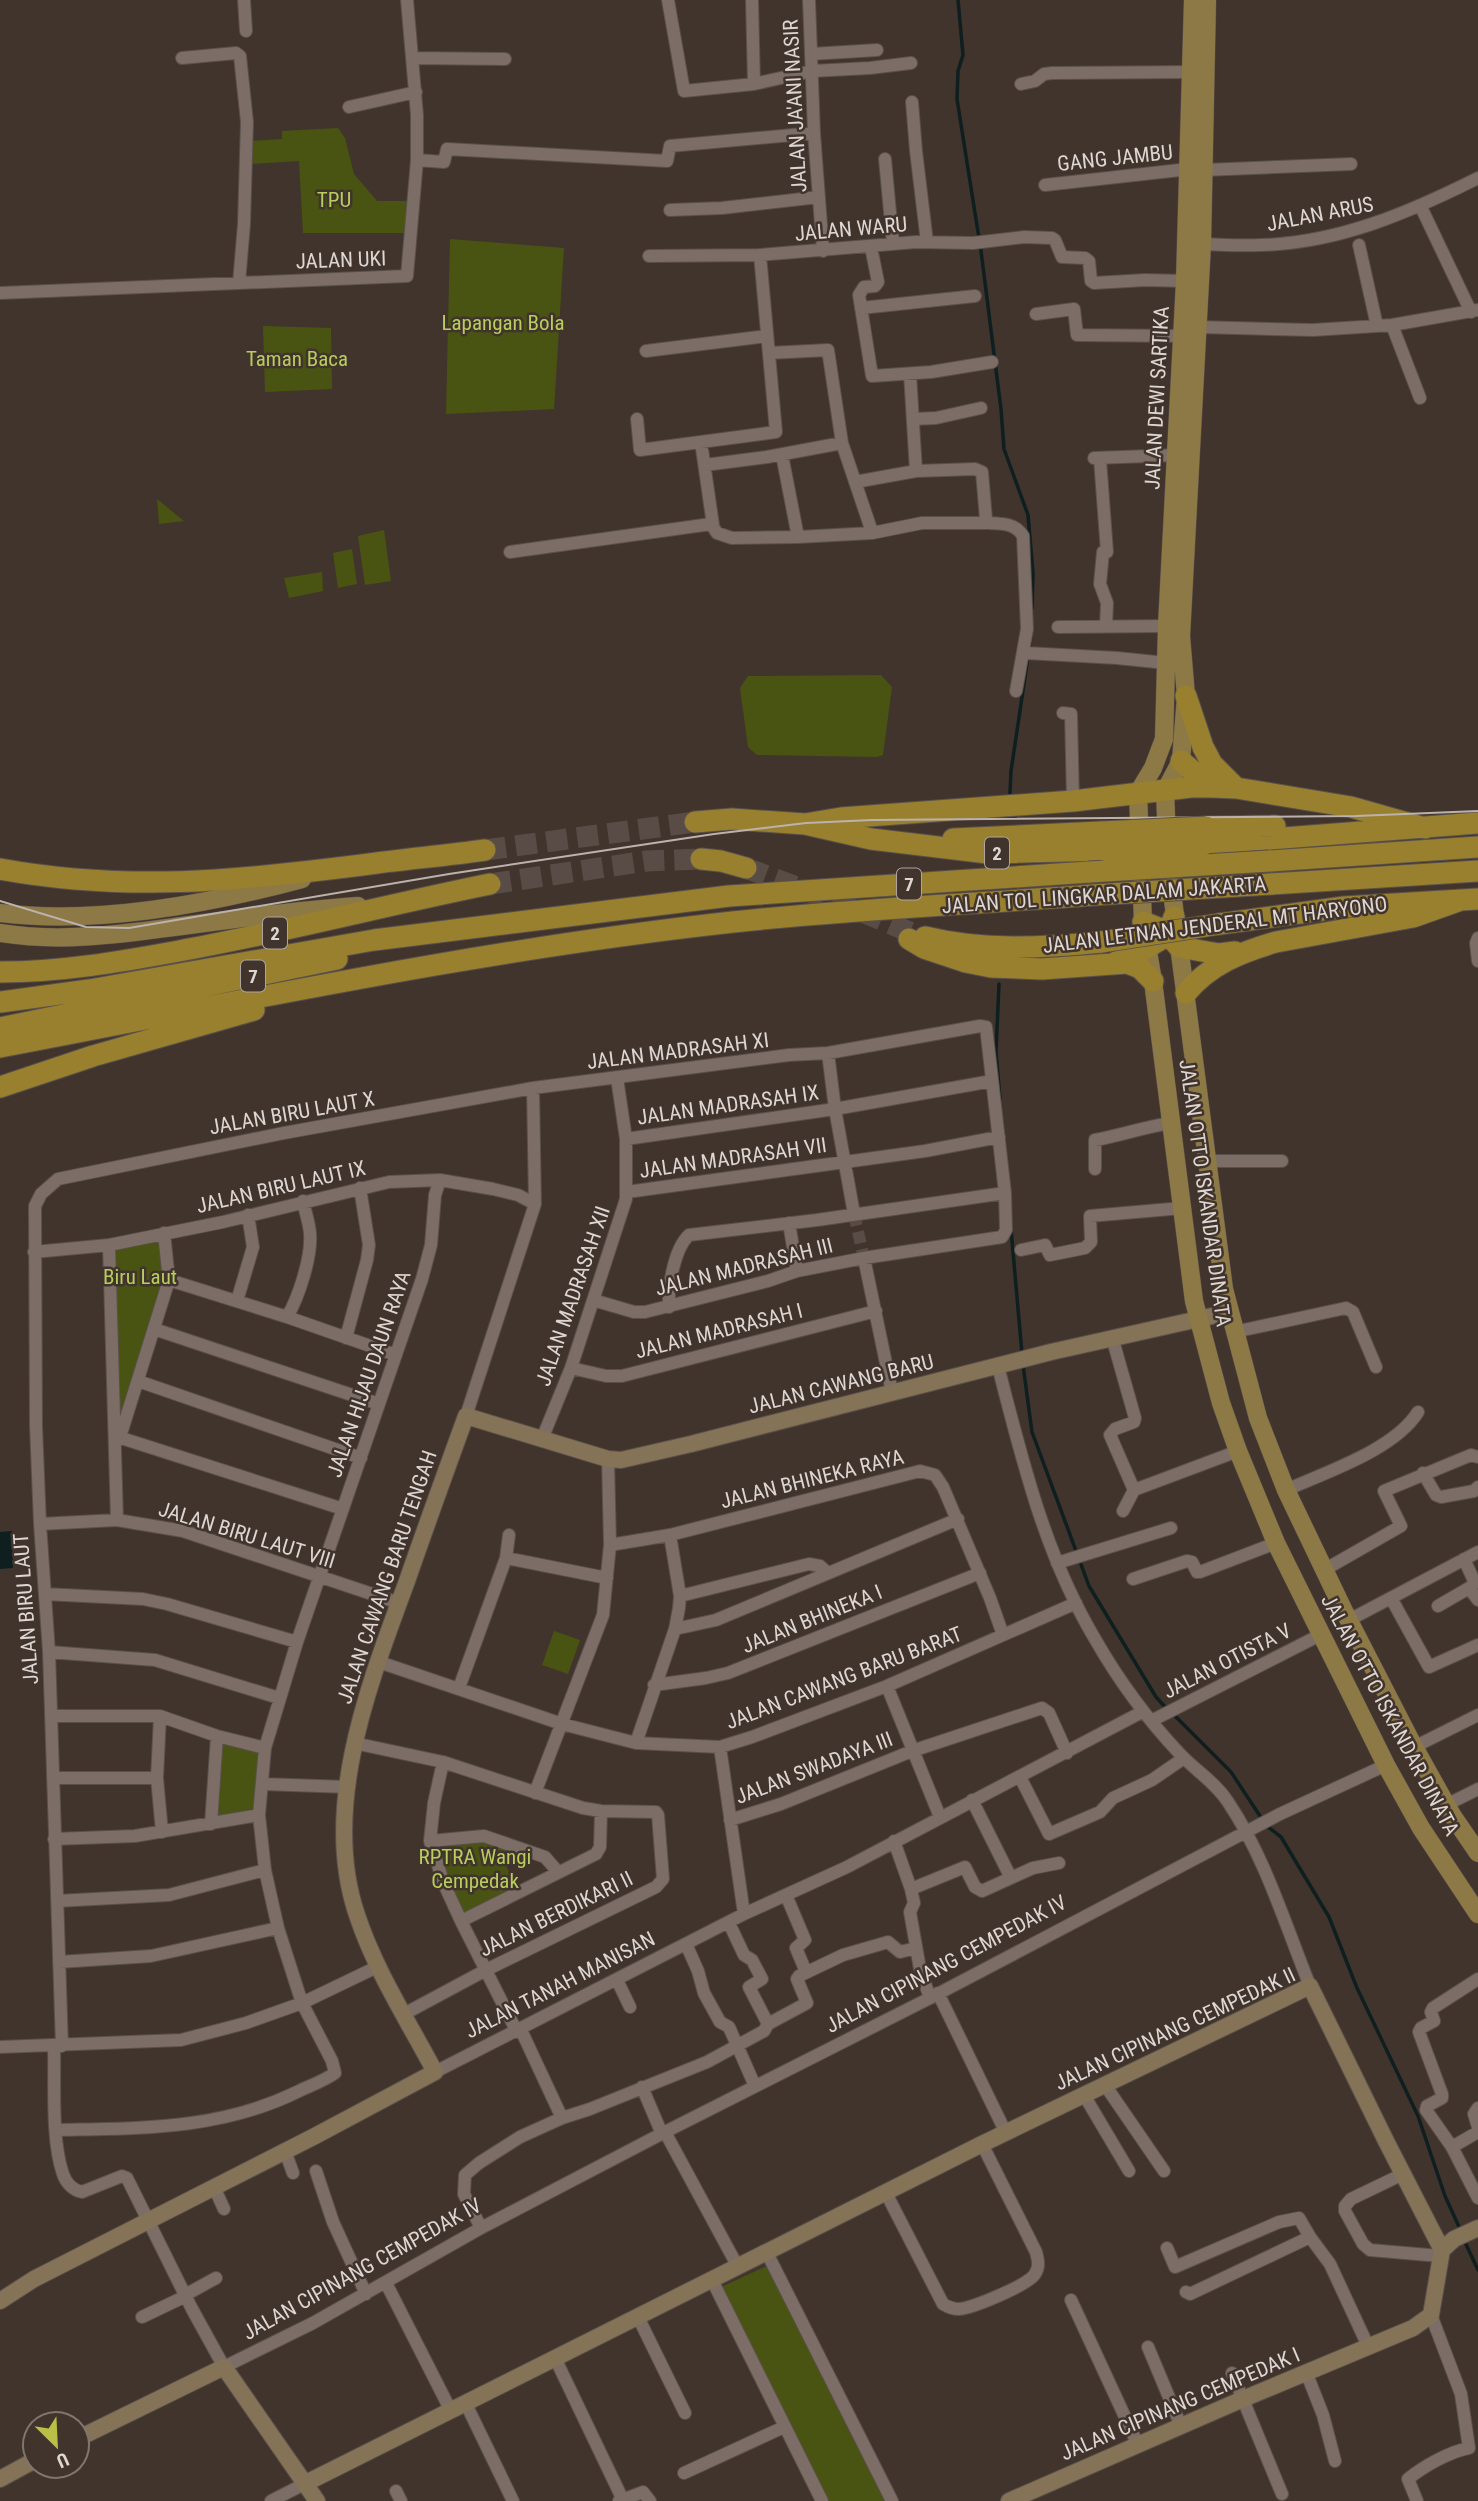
<svg xmlns="http://www.w3.org/2000/svg" width="1478" height="2501" font-family="'Roboto Condensed',sans-serif">
  <rect width="100%" height="100%" fill="#41342d"/>
  <path fill="#495412" d="M 338,128 L 345,138 L 354,174 L 377,201 L 413,201 L 411,233 L 303,233 L 299,161 L 251,164 L 251,141 L 282,139 L 282,131 Z
    M 450,239 L 564,248 L 554,409 L 446,414 Z
    M 263,326 L 331,328 L 332,389 L 265,392 Z
    M 157,499 L 184,521 L 159,524 Z
    M 384,530 L 391,581 L 365,585 L 358,536 Z
    M 352,549 L 357,584 L 338,588 L 333,553 Z
    M 322,572 L 323,591 L 289,598 L 284,578 Z
    M 881,675 L 892,687 L 883,755 L 876,757 L 757,755 L 748,747 L 740,688 L 748,676 Z
    M 162,1237 L 166,1281 L 131,1390 L 117,1423 L 115,1247 Z
    M 554,1631 L 580,1640 L 568,1674 L 542,1665 Z
    M 218,1738 L 261,1752 L 257,1764 L 255,1814 L 214,1820 Z
    M 478,1836 L 509,1846 L 504,1861 L 516,1887 L 462,1914 L 445,1875 L 437,1842 Z
    M 771,2264 L 889,2501 L 825,2501 L 719,2288 Z"/>
  <path fill="#0f1f20" d="M 12,1531 L 13,1568 L 0,1569 L 0,1532 Z"/>
  <g fill="none" stroke-linecap="round" stroke-linejoin="round">
    <path stroke="#0f1f20" stroke-width="3.5" d="M 958,0 L 963,55 L 958,71 L 957,99 L 981,251 L 1001,409 L 1004,449 L 1028,515 L 1033,573 L 1032,608
      M 1010,793 L 1011,771 L 1031,637
      M 999,984 L 996,1052 L 1000,1099
      M 1011,1229 L 1022,1354
      M 1023,1365 L 1032,1432 L 1089,1586 L 1156,1697 L 1167,1709
      M 1173,1714 L 1231,1772 L 1262,1819
      M 1267,1826 L 1281,1837 L 1329,1917 L 1357,1988 L 1418,2116 L 1445,2196 L 1460,2229
      M 1464,2240 L 1478,2270"/>
    <path stroke="#594c46" stroke-width="12" stroke-dasharray="12 6" stroke-linecap="butt" d="M 854,1214 L 864,1258"/>
    <path stroke="#594c46" stroke-width="21" stroke-dasharray="21 10" stroke-linecap="butt" d="M 485,850 L 695,822
      M 746,868 L 858,910 L 912,933
      M 490,884 L 647,861 L 701,859"/>
    <g stroke="#5a504a" stroke-width="14">
      <path id="street" d="M 244,0 L 246,31
        M 668,0 L 684,91 L 754,84 L 812,71 L 870,68 L 911,63
        M 752,0 L 754,84
        M 809,0 L 814,133 L 823,251
        M 811,54 L 877,50
        M 182,58 L 236,53 L 240,56 L 247,122 L 244,224 L 239,283
        M 412,58 L 505,59
        M 1021,84 L 1035,81 L 1044,74 L 1052,73 L 1191,72
        M 912,102 L 916,151 L 927,242
        M 349,107 L 416,92
        M 885,159 L 893,244
        M 417,160 L 444,162 L 447,149 L 667,161 L 670,146 L 814,133
        M 1204,170 L 1351,164
        M 1045,185 L 1189,169
        M 1421,207 L 1471,312
        M 670,210 L 722,208 L 819,197
        M 1202,244 C 1221,245 1242,246 1261,245 C 1339,243 1410,212 1478,178
        M 1359,245 L 1377,326
        M 871,247 L 878,282 L 875,286 L 864,287 L 859,295 L 872,376 L 931,372 L 992,362
        M 649,256 L 760,255 L 916,242 L 973,243 L 1024,237 L 1052,238 L 1055,240 L 1062,257 L 1085,258 L 1089,261 L 1091,281 L 1094,283 L 1145,280 L 1185,281
        M 0,293 L 407,276 L 417,160 L 417,115 L 407,0
        M 861,308 L 975,296
        M 1036,314 L 1074,309 L 1077,335 L 1182,336
        M 1392,325 L 1420,398
        M 1198,327 L 1313,330 L 1392,325 L 1478,310
        M 646,351 L 767,336
        M 769,353 L 828,350 L 842,443 L 871,529 L 872,533 L 798,537
        M 910,374 L 916,471
        M 637,419 L 640,450 L 776,432 L 760,255
        M 913,419 L 936,418 L 981,408
        M 701,442 L 713,525
        M 1094,458 L 1177,455
        M 1100,459 L 1107,552 L 1103,552 L 1100,584 L 1107,603 L 1106,626
        M 705,465 L 767,457 L 842,443
        M 855,482 L 916,471 L 975,469 L 982,472 L 986,519 L 989,523 C 1003,524 1015,523 1023,536 L 1027,629 L 1016,691
        M 872,533 L 922,523 L 989,523
        M 510,552 L 711,524 L 717,533 L 732,538 L 798,537 L 782,455
        M 1058,627 L 1167,626
        M 1026,653 L 1117,658 L 1166,663
        M 1063,713 L 1071,714 L 1073,801
        M 1478,938 L 1476,943 L 1478,961
        M 828,1053 L 835,1109 L 854,1214
        M 626,1139 L 835,1109 L 992,1081
        M 1208,1161 L 1282,1161
        M 1095,1169 L 1095,1140 C 1122,1135 1144,1127 1171,1123
        M 627,1192 L 925,1151 L 999,1137
        M 789,1223 L 797,1271
        M 109,1245 L 117,1520
        M 1021,1250 L 1045,1245 L 1050,1255 L 1085,1248 L 1091,1242 L 1090,1216 L 1182,1208
        M 34,1252 L 109,1245 L 223,1222 L 389,1182 L 440,1180 L 493,1189 L 518,1195 L 535,1204
        M 864,1258 L 892,1392
        M 169,1280 L 287,1317 L 396,1355
        M 237,1301 L 253,1247 L 248,1215
        M 669,1307 C 668,1287 674,1249 689,1235 L 817,1220 L 1005,1193
        M 287,1317 C 299,1297 312,1256 310,1233 C 309,1222 305,1211 303,1201
        M 154,1329 L 379,1404
        M 1234,1332 L 1346,1308 L 1353,1312 L 1376,1367
        M 1112,1337 L 1135,1418 L 1134,1422 L 1115,1429 L 1110,1435 L 1134,1490
        M 346,1338 L 367,1260 L 369,1245 L 360,1188
        M 998,1366 C 1022,1460 1045,1555 1095,1639 C 1119,1681 1147,1719 1180,1754 C 1195,1770 1216,1783 1228,1802 C 1265,1857 1285,1924 1310,1986
        M 571,1368 L 606,1376 L 622,1376 L 876,1311
        M 138,1381 L 361,1458
        M 466,1416 L 535,1204 L 533,1088
        M 115,1436 L 343,1509
        M 120,1437 L 169,1280 L 164,1233
        M 542,1439 L 571,1368 L 626,1199 L 626,1139 L 617,1078
        M 1423,1473 L 1436,1495 L 1441,1497 L 1474,1491 L 1478,1487
        M 1286,1490 C 1326,1472 1394,1450 1418,1412
        M 1123,1511 L 1134,1490 L 1238,1451
        M 40,1524 L 117,1520 L 183,1531 L 399,1603
        M 509,1535 L 506,1558 L 607,1578
        M 610,1545 L 670,1535 L 920,1471 L 935,1475 L 943,1487 L 990,1598 L 1003,1635
        M 1464,1559 L 1475,1583 L 1469,1588 L 1478,1600
        M 1057,1563 L 1171,1528
        M 1324,1570 L 1401,1526 L 1384,1491 L 1471,1455 L 1478,1457
        M 1133,1579 L 1187,1561 L 1192,1562 L 1197,1572 L 1200,1572 L 1276,1543
        M 45,1594 L 143,1599 L 167,1604 L 297,1642
        M 680,1596 L 809,1564 L 820,1566 L 828,1573
        M 1391,1598 L 1429,1667 L 1478,1645
        M 1438,1606 L 1469,1588
        M 1349,1620 L 1478,1552
        M 675,1629 L 716,1620 L 958,1519
        M 49,1652 L 155,1660 L 279,1698
        M 379,1662 L 562,1724 L 636,1743 L 720,1747 L 752,1737 L 887,1686 L 1076,1603
        M 654,1685 L 706,1678 L 728,1673 L 980,1573
        M 887,1686 L 940,1817
        M 459,1688 L 506,1558
        M 51,1716 L 160,1716 L 217,1736 L 265,1748
        M 160,1716 L 157,1778 L 162,1832
        M 1151,1721 L 1320,1635
        M 354,1743 L 443,1762 L 583,1808 L 601,1811 L 656,1812 L 658,1815 L 663,1879 L 656,1887 L 486,1970 L 404,2014
        M 636,1743 L 675,1629 L 679,1608 L 680,1596 L 670,1535
        M 720,1747 L 744,1914
        M 1414,1747 L 1478,1715
        M 443,1762 L 434,1803 L 430,1841 L 444,1884 L 461,1921 L 517,2032
        M 1020,1777 L 1049,1834 L 1100,1812 L 1113,1798 L 1152,1780 L 1184,1758
        M 53,1778 L 157,1778
        M 262,1784 L 348,1787
        M 535,1793 L 603,1615 L 610,1545 L 608,1459
        M 972,1800 L 1011,1878
        M 1446,1805 L 1478,1789
        M 730,1820 L 781,1804 L 912,1751 L 1042,1708 L 1049,1713 L 1067,1753
        M 211,1824 L 217,1736
        M 54,1839 L 135,1836 L 259,1815
        M 430,1841 L 484,1836 L 545,1857 L 558,1872
        M 894,1841 L 911,1889 L 914,1903 L 910,1912 L 920,1969 L 930,1998
        M 911,1889 L 965,1867 L 975,1887 L 982,1891 L 1033,1868 L 1059,1863
        M 786,1895 L 805,1940 L 796,1948 L 806,1972
        M 57,1901 L 169,1895 L 265,1870
        M 461,1921 L 596,1854 L 600,1847 L 601,1811
        M 729,1923 L 744,1955 L 752,1960 L 762,1979 L 749,1987 L 768,2024
        M 686,1944 L 698,1971 L 704,1993 L 720,2022 L 729,2027 L 755,2086
        M 59,1962 L 151,1956 L 278,1928
        M 1478,1979 L 1433,2008 L 1431,2012 L 1434,2021 L 1421,2028 L 1419,2032 L 1442,2094 L 1442,2098 L 1427,2106 L 1426,2110 L 1452,2147 L 1478,2198
        M 617,1980 L 630,2007
        M 938,1993 L 1006,2133
        M 521,2030 L 562,2118 L 590,2109 L 707,2062 L 764,2031 L 768,2024 L 807,2003 L 797,1979 L 799,1976 L 843,1955 L 888,1942 L 900,1952 L 916,1948
        M 54,2046 C 55,2083 51,2140 63,2174 C 66,2183 73,2190 82,2192 L 122,2176 L 127,2178 L 192,2309 L 224,2367 L 313,2323 L 481,2228 L 665,2132 L 930,1998 L 1280,1814 L 1386,1765
        M 62,2046 L 49,1652 L 40,1524 L 36,1426 L 35,1206 L 41,1194 L 58,1179 L 284,1133 L 533,1088 L 789,1055 L 828,1053 L 980,1026 L 986,1027 L 1005,1193 L 1006,1230 L 1002,1237 L 864,1258 L 797,1271 L 768,1281 L 645,1312 L 634,1312 L 593,1300
        M 0,2047 L 181,2040 L 246,2023 L 302,2003 L 379,1966
        M 435,2072 L 744,1914 L 847,1867 L 1142,1712
        M 1105,2085 L 1164,2171
        M 642,2087 L 662,2134
        M 1084,2095 L 1129,2171
        M 1478,2108 L 1474,2114 L 1478,2127
        M 56,2130 C 141,2128 219,2130 297,2092 C 309,2086 324,2081 335,2073 L 332,2061 L 302,2003 L 278,1928 L 265,1870 L 259,1815 L 265,1748 L 297,1642 L 422,1279 L 431,1245 L 435,1195 L 440,1180
        M 665,2132 L 738,2267
        M 1452,2147 L 1478,2132
        M 285,2151 L 293,2173
        M 316,2171 L 333,2222 L 366,2294
        M 1403,2174 L 1351,2199 L 1345,2206 L 1345,2211 L 1363,2244 L 1370,2250 L 1440,2256
        M 214,2187 L 224,2209
        M 886,2193 L 943,2304 C 948,2307 953,2309 959,2309 C 973,2308 1028,2285 1035,2274 C 1040,2266 1038,2260 1036,2252 L 982,2144
        M 481,2228 L 464,2194 L 465,2175 L 479,2163 L 520,2137 L 562,2118
        M 1167,2248 L 1175,2267 L 1279,2222 L 1299,2218 L 1310,2237 L 1330,2264 L 1368,2346
        M 767,2253 L 892,2501
        M 712,2280 L 822,2501
        M 386,2283 L 450,2409
        M 1186,2292 L 1190,2294 L 1310,2237
        M 185,2295 L 216,2278
        M 1071,2300 L 1138,2445
        M 1431,2315 L 1461,2394 L 1469,2448
        M 142,2317 L 186,2296
        M 638,2317 L 685,2413
        M 1148,2347 L 1181,2426
        M 555,2358 L 623,2500
        M 1306,2372 L 1323,2415 L 1335,2461
        M 1232,2373 L 1282,2494
        M 465,2402 L 513,2501
        M 684,2473 L 784,2427
        M 396,2491 L 401,2501
        M 271,2501 L 306,2483
        M 619,2501 L 643,2492 L 650,2501
        M 1417,2501 L 1408,2479 C 1424,2466 1449,2452 1469,2448"/>
    </g>
    <g stroke="#5a504a" stroke-width="18">
      <path id="secondary" d="M 1442,2250 L 1454,2239 L 1478,2228
        M 0,2301 L 34,2279 L 315,2136 L 435,2072 C 408,2021 375,1970 357,1915 C 320,1807 370,1682 407,1581 C 426,1526 446,1471 466,1416 L 608,1459 L 621,1460 L 691,1444 L 1051,1352 L 1230,1312
        M 77,2439 L 224,2367 L 317,2501
        M 0,2479 L 35,2460
        M 306,2483 L 982,2144 L 1310,1986 L 1386,2141 L 1442,2250
        M 1009,2501 L 1243,2399 L 1413,2328 L 1431,2315 L 1442,2250"/>
    </g>
    <g stroke="#5a504a" stroke-width="19">
      <path id="primary" d="M 1193,0 L 1185,281 L 1167,626 L 1164,739 L 1153,768 L 1138,793 L 1143,922 L 1153,981 L 1194,1301 L 1221,1403 L 1238,1451 L 1276,1543 L 1386,1765 L 1421,1828 L 1478,1914
        M 1167,842 L 1165,791 L 1181,761 L 1186,696 L 1181,636 L 1202,244 L 1207,0
        M 1170,877 L 1224,1289 L 1258,1418 L 1286,1490 L 1343,1609 L 1414,1747 L 1452,1815 L 1478,1853
        M 0,913 C 96,925 209,904 302,879
        M 0,933 C 61,943 121,934 182,926 C 240,918 299,910 358,906"/>
    </g>
    <g stroke="#5a504a" stroke-width="23">
      <path id="highway" d="M 1186,696 L 1203,747 L 1212,764 L 1236,788
        M 1181,761 L 1212,787
        M 695,822 L 732,819 L 805,824 L 871,839 L 988,853 L 1104,850
        M 805,824 L 841,818 L 1073,801 L 1191,787 L 1212,787 L 1236,788 L 1351,807 L 1425,828
        M 1206,827 L 1275,826
        M 953,839 L 1101,832
        M 1204,844 L 1478,823
        M 701,859 L 721,861 L 746,868
        M 1269,861 L 1478,847
        M 0,869 C 127,892 236,881 362,865 C 403,859 444,856 485,850
        M 1271,884 L 1478,871
        M 1143,922 L 1164,930 L 1179,947 L 1219,954 L 1235,952
        M 1219,924 L 1344,907 L 1478,899
        M 925,937 C 982,951 1043,948 1101,942
        M 909,939 L 924,948 L 966,962 L 991,967 L 1042,969 L 1127,963 L 1140,968 L 1153,981
        M 1116,962 L 1131,957 L 1165,937 L 1168,934 L 1174,917
        M 0,972 C 61,972 119,962 179,951 C 284,932 386,905 490,884
        M 1186,993 C 1209,965 1241,952 1276,942 L 1413,917 L 1458,901
        M 0,1002 L 89,990 L 374,940 L 729,896 L 1089,872
        M 0,1028 L 337,959
        M 0,1047 C 243,1001 486,949 733,922 C 852,909 974,904 1093,895
        M 0,1087 L 93,1056 L 254,1010"/>
    </g>
    <use href="#street" stroke="#7c6e66" stroke-width="12"/>
    <use href="#secondary" stroke="#847356" stroke-width="16"/>
    <use href="#primary" stroke="#8d7945" stroke-width="18"/>
    <use href="#highway" stroke="#98802f" stroke-width="21"/>
    <path stroke="#bbb2ad" stroke-width="2" d="M 0,901 L 86,927 L 129,928 L 449,874 L 714,834 L 806,823 L 872,820 L 1356,816 L 1478,811"/>
    <g stroke="#5a504a" stroke-width="23" stroke-linecap="butt">
      <path id="highway-bridge" d="M 1101,832 L 1206,827
        M 1104,850 L 1204,844
        M 1089,872 L 1269,861
        M 1093,895 L 1271,884
        M 1101,942 L 1219,924"/>
    </g>
    <use href="#highway-bridge" stroke="#98802f" stroke-width="21"/>
  </g>
  <g text-anchor="middle" dominant-baseline="central" stroke-width="5" stroke-linejoin="round" paint-order="stroke">
    <g fill="#41342d" stroke="#afa5a0" stroke-width="2">
      <rect x="985" y="837.5" width="24" height="31" rx="5"/>
      <rect x="897" y="868.5" width="24" height="31" rx="5"/>
      <rect x="263" y="917.5" width="24" height="31" rx="5"/>
      <rect x="241" y="960.5" width="24" height="31" rx="5"/>
    </g>
    <g font-size="19" font-weight="bold" fill="#ded6d2">
      <text x="997" y="853">2</text>
      <text x="909" y="884">7</text>
      <text x="275" y="933">2</text>
      <text x="253" y="976">7</text>
    </g>
    <g font-size="21" fill="#ded6d2" stroke="#41342d">
      <text transform="translate(795 106) rotate(-93)">JALAN JA'ANI NASIR</text>
      <text transform="translate(1115 158) rotate(-6)">GANG JAMBU</text>
      <text transform="translate(1320 214) rotate(-11)">JALAN ARUS</text>
      <text transform="translate(851 229) rotate(-5)">JALAN WARU</text>
      <text transform="translate(341 260) rotate(-2)">JALAN UKI</text>
      <text transform="translate(1157 398) rotate(-87)">JALAN DEWI SARTIKA</text>
      <text transform="translate(1104 895) rotate(-4)">JALAN TOL LINGKAR DALAM JAKARTA</text>
      <text transform="translate(1215 925) rotate(-7)">JALAN LETNAN JENDERAL MT HARYONO</text>
      <text transform="translate(678 1051) rotate(-7)">JALAN MADRASAH XI</text>
      <text transform="translate(728 1105) rotate(-8)">JALAN MADRASAH IX</text>
      <text transform="translate(292 1113) rotate(-10)">JALAN BIRU LAUT X</text>
      <text transform="translate(733 1158) rotate(-8)">JALAN MADRASAH VII</text>
      <text transform="translate(281 1187) rotate(-13)">JALAN BIRU LAUT IX</text>
      <text transform="translate(1205 1193) rotate(82)">JALAN OTTO ISKANDAR DINATA</text>
      <text transform="translate(744 1267) rotate(-14)">JALAN MADRASAH III</text>
      <text transform="translate(573 1296) rotate(-71)">JALAN MADRASAH XII</text>
      <text transform="translate(719 1331) rotate(-14)">JALAN MADRASAH I</text>
      <text transform="translate(369 1374) rotate(-71)">JALAN HIJAU DAUN RAYA</text>
      <text transform="translate(841 1384) rotate(-14)">JALAN CAWANG BARU</text>
      <text transform="translate(812 1479) rotate(-14)">JALAN BHINEKA RAYA</text>
      <text transform="translate(247 1535) rotate(17)">JALAN BIRU LAUT VIII</text>
      <text transform="translate(387 1577) rotate(-71)">JALAN CAWANG BARU TENGAH</text>
      <text transform="translate(26 1609) rotate(-94)">JALAN BIRU LAUT</text>
      <text transform="translate(812 1619) rotate(-22)">JALAN BHINEKA I</text>
      <text transform="translate(1227 1661) rotate(-27)">JALAN OTISTA V</text>
      <text transform="translate(844 1678) rotate(-21)">JALAN CAWANG BARU BARAT</text>
      <text transform="translate(1390 1715) rotate(62)">JALAN OTTO ISKANDAR DINATA</text>
      <text transform="translate(814 1768) rotate(-21)">JALAN SWADAYA III</text>
      <text transform="translate(556 1914) rotate(-26)">JALAN BERDIKARI II</text>
      <text transform="translate(946 1964) rotate(-28)">JALAN CIPINANG CEMPEDAK IV</text>
      <text transform="translate(560 1985) rotate(-27)">JALAN TANAH MANISAN</text>
      <text transform="translate(1175 2029) rotate(-25)">JALAN CIPINANG CEMPEDAK II</text>
      <text transform="translate(362 2269) rotate(-29)">JALAN CIPINANG CEMPEDAK IV</text>
      <text transform="translate(1180 2404) rotate(-23)">JALAN CIPINANG CEMPEDAK I</text>
    </g>
    <g font-size="21" fill="#b8cd5d" stroke="#41342d">
      <text x="334" y="200">TPU</text>
      <text x="503" y="323">Lapangan Bola</text>
      <text x="297" y="359">Taman Baca</text>
      <text x="140" y="1277">Biru Laut</text>
      <text x="475" y="1857">RPTRA Wangi<tspan x="475" dy="24">Cempedak</tspan></text>
    </g>
  </g>
  <g transform="translate(56 2445) rotate(156)"><circle r="33" fill="#41342d" stroke="#80756f" stroke-width="2"/>
  <path d="M0-5L12 26L0 18L-12 26Z" fill="#bac046"/>
  <text y="-10" font-size="19" font-weight="bold" text-anchor="middle" fill="#ded6d2">U</text>
  </g>
</svg>
